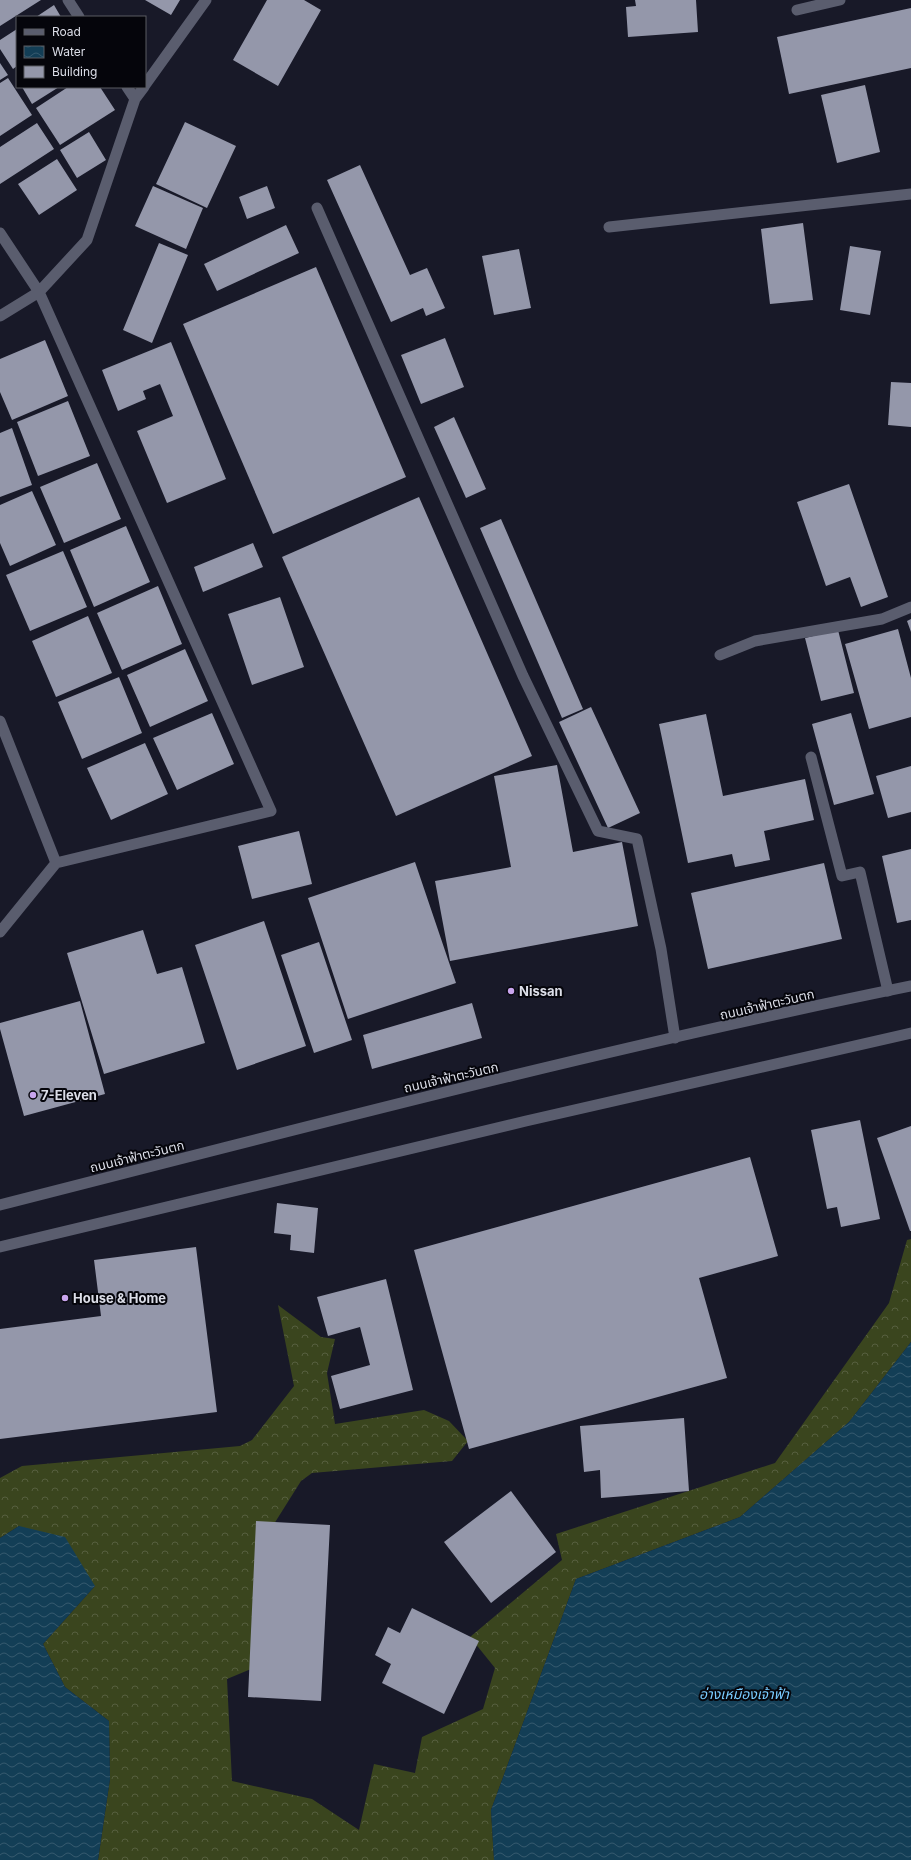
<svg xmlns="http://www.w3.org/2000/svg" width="911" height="1860" font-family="Inter,'Noto Sans Thai',sans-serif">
  <defs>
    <pattern id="forest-crowns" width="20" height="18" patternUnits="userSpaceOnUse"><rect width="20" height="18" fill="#3a451e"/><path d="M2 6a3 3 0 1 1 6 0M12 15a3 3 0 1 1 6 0" fill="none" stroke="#565f3f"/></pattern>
    <pattern id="water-waves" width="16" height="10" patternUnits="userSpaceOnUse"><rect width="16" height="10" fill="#133e56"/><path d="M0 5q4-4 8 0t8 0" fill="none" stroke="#35596e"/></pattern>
  </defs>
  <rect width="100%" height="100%" fill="#181928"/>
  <path fill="url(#forest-crowns)" d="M 911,1239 L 911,1342 L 849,1422 L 740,1517 L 576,1579 L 491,1810 L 494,1860 L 98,1860 L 110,1779 L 109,1721 L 65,1687 L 43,1644 L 95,1586 L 19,1526 L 0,1538 L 0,1478 L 22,1466 L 240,1446 L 252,1440 L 294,1386 L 278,1305 L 321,1337 L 335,1339 L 327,1373 L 335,1424 L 424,1410 L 449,1421 L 468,1441 L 452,1461 L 312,1473 L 301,1481 L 257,1551 L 251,1669 L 227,1679 L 232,1781 L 312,1799 L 359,1830 L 374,1764 L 415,1773 L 422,1737 L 483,1709 L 495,1668 L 470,1637 L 562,1560 L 556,1534 L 775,1463 L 889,1303 L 907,1240 Z"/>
  <path fill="url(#water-waves)" d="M 911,1342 L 911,1860 L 494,1860 L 491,1810 L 576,1579 L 740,1517 L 849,1422 Z
    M 19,1526 L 65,1537 L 95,1586 L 43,1644 L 65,1687 L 109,1721 L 110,1779 L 98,1860 L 0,1860 L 0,1538 Z"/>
  <path fill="#9497aa" d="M 0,0 L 41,0 L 0,26 Z
    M 145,0 L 180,0 L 171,15 Z
    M 267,0 L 304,0 L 321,10 L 278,86 L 233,60 Z
    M 635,0 L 696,0 L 698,32 L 628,37 L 626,7 L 636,6 Z
    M 54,5 L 61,17 L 36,17 Z
    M 911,8 L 911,68 L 789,94 L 777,37 Z
    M 17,29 L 17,66 L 13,69 L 0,49 L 0,40 Z
    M 0,63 L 8,75 L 0,80 Z
    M 8,78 L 32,115 L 0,136 L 0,83 Z
    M 865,85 L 880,152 L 837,163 L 821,95 Z
    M 22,87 L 59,87 L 32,104 Z
    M 68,87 L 100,87 L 115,110 L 60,145 L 36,108 Z
    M 185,122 L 236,146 L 207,208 L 156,184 Z
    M 37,123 L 54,149 L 0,184 L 0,147 Z
    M 89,132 L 106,160 L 77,178 L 60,150 Z
    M 57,159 L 77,190 L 39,215 L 18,184 Z
    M 360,165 L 410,275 L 427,268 L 445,308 L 426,316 L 423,308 L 391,322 L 327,180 Z
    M 153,186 L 203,208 L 186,249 L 135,226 Z
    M 267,186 L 275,208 L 247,219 L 239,197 Z
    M 803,223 L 813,300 L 770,304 L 761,229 Z
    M 286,225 L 299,253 L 217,291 L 204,264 Z
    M 159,243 L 188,255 L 152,343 L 123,330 Z
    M 850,246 L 881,251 L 870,315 L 840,310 Z
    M 519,249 L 531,308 L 494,315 L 482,256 Z
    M 316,267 L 406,477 L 273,534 L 183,324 Z
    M 445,338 L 464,387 L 421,404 L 401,355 Z
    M 45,340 L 68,396 L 12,420 L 0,392 L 0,359 Z
    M 171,342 L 226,479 L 167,503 L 137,431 L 173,416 L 160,384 L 143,391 L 146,399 L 118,411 L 102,370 Z
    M 891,382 L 911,383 L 911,427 L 888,425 Z
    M 68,401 L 90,456 L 38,476 L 17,422 Z
    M 454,417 L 486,489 L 466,498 L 434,427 Z
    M 12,428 L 32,485 L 0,497 L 0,433 Z
    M 97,463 L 121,519 L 64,543 L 40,487 Z
    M 849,484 L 888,597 L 861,607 L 850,577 L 826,586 L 797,502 Z
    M 32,491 L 56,545 L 10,566 L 0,543 L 0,505 Z
    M 419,497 L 532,756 L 396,816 L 282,557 Z
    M 501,519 L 583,709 L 562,718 L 480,528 Z
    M 126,526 L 150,582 L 94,607 L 70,550 Z
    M 253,543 L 263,567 L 203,592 L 194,567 Z
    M 63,551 L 87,607 L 30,631 L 6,575 Z
    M 158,586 L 182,644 L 122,670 L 97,613 Z
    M 280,597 L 304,667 L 252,685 L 228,614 Z
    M 88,616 L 112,673 L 56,697 L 32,641 Z
    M 911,619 L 911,632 L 907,621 Z
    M 898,629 L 911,678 L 911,717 L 869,729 L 845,644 Z
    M 838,630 L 854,693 L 821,701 L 805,638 Z
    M 185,649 L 208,701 L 150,727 L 127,675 Z
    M 119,677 L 142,733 L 82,759 L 58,702 Z
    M 591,707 L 640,813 L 608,828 L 559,722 Z
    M 212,713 L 234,764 L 177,790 L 153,738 Z
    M 851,713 L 874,794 L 834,805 L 812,724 Z
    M 706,714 L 723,796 L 805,779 L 814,820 L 764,831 L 770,860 L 735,867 L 732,854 L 688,863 L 659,724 Z
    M 145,743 L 168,794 L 111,820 L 87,768 Z
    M 557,765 L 573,852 L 622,842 L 638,926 L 450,961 L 435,881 L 511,867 L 494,776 Z
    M 911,766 L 911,812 L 888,818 L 876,776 Z
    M 299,831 L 312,884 L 252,899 L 238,846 Z
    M 911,849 L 911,920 L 897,923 L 882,856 Z
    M 415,862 L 456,983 L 348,1019 L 308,898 Z
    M 824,863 L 842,939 L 708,969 L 691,893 Z
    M 264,921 L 306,1046 L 237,1070 L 195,945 Z
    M 143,930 L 157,974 L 182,967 L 205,1043 L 104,1074 L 67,953 Z
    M 319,942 L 352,1040 L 314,1053 L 281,955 Z
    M 80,1001 L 105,1094 L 24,1116 L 0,1029 L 0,1023 Z
    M 472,1003 L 482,1038 L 372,1069 L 363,1035 Z
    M 860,1120 L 880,1219 L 841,1227 L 837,1207 L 827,1209 L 811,1130 Z
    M 911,1126 L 911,1231 L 910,1231 L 877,1138 Z
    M 750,1157 L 778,1256 L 699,1278 L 727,1378 L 469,1449 L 414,1250 Z
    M 277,1203 L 318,1208 L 314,1253 L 290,1250 L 291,1235 L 274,1233 Z
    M 196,1247 L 217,1412 L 0,1439 L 0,1329 L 101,1316 L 94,1260 Z
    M 386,1279 L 413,1390 L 340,1409 L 331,1376 L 370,1365 L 360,1327 L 328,1336 L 317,1297 Z
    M 684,1418 L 689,1491 L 601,1498 L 600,1470 L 584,1472 L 580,1426 Z
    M 511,1491 L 556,1552 L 491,1603 L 444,1542 Z
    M 256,1521 L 330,1525 L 321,1701 L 248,1697 Z
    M 412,1608 L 479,1641 L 444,1714 L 382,1683 L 391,1664 L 375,1655 L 388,1627 L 400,1633 Z"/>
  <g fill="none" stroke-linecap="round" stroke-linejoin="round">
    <path stroke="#5a5d6e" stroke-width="11" d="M 797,10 L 840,0
      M 317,208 L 523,676 L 598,831 L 637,839 L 661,949 L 675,1038
      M 609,227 L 911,194
      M 720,655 L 755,641 L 882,619 L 911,607"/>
    <path stroke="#5a5d6e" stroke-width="11" d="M 68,0 L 79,17
      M 145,85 L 206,0
      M 127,87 L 135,99
      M 0,233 L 39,292 L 271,811 L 56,863 L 0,932
      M 0,316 L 39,292 L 87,240 L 135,99 L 144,87
      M 0,721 L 56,863
      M 811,757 L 842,876 L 860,872 L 888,991"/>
    <path stroke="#5a5d6e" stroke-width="11" d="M 0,1205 C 302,1128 605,1048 911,986
      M 0,1247 L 526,1121 L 911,1033"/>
  </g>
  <g fill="#c9a5ee" stroke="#05050b" stroke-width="1.5">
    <circle cx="511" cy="991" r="4"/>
    <circle cx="33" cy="1095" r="4"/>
    <circle cx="65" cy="1298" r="4"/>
  </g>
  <g text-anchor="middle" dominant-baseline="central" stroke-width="4" stroke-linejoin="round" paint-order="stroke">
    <g font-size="13" font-weight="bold" fill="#dcdee8" stroke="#05050b" text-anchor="start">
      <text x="519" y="991">Nissan</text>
      <text x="41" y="1095">7-Eleven</text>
      <text x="73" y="1298">House &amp; Home</text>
    </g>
    <g font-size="13" fill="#dcdee8" stroke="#05050b">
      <text transform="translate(767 1004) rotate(-13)">ถนนเจ้าฟ้าตะวันตก</text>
      <text transform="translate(451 1077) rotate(-13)">ถนนเจ้าฟ้าตะวันตก</text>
      <text transform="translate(137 1156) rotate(-14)">ถนนเจ้าฟ้าตะวันตก</text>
    </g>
    <g font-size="14" font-style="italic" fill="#79cbff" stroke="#05050b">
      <text x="744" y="1693">อ่างเหมืองเจ้าฟ้า</text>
    </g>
  </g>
  <rect x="16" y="16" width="130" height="72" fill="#05050b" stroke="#5b5c63"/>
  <rect x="24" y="29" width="20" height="6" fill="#5a5d6e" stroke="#5b5c63"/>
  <text x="52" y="36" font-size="12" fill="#dcdee8">Road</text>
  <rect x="24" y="46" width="20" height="12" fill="url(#water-waves)" stroke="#5b5c63"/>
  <text x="52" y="56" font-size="12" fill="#dcdee8">Water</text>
  <rect x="24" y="66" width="20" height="12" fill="#9497aa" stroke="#5b5c63"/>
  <text x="52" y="76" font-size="12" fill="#dcdee8">Building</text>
</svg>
